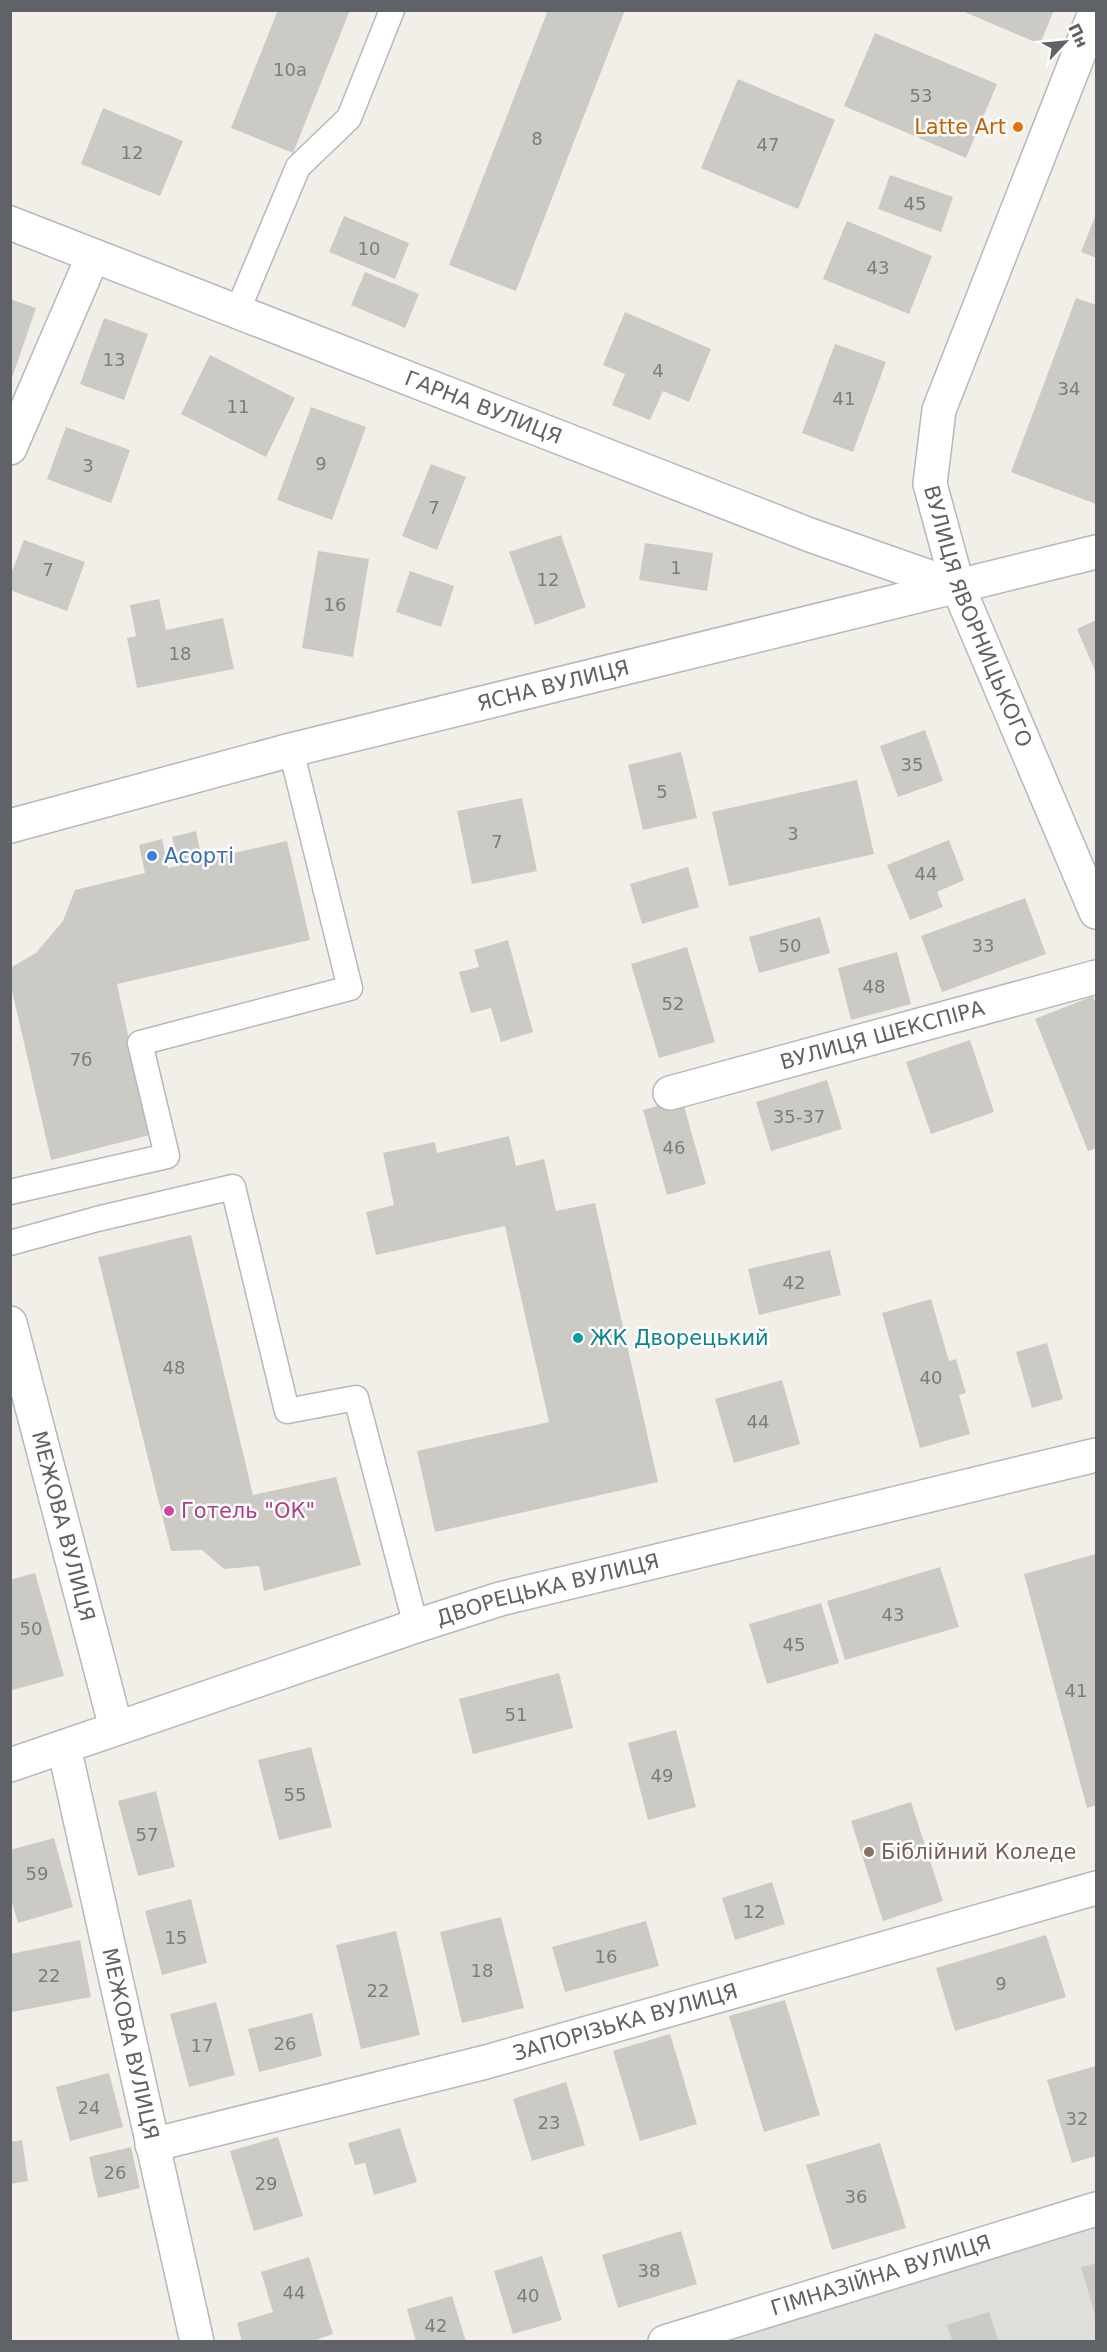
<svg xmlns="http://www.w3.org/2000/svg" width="1107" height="2352" font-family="'DejaVu Sans',sans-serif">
  <rect width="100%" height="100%" fill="#f1efe8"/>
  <path fill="#e0deda" d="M 1096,2222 L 1096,2341 L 707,2341 Z"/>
  <path fill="#cccac5" d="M 278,10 L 350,10 L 293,153 L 231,128 Z
    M 548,10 L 625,10 L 516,291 L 449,265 Z
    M 960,10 L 1054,10 L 1040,44 Z
    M 875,33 L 997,84 L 966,158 L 844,106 Z
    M 738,79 L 835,120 L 798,209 L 701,168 Z
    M 103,108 L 183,141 L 160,196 L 81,164 Z
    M 890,175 L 953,197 L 941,232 L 878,209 Z
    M 1096,214 L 1096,258 L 1081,252 Z
    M 344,216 L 409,243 L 395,279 L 329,252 Z
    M 847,221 L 932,256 L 909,314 L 823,279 Z
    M 365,272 L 419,294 L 405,328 L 351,305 Z
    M 1076,298 L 1096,305 L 1096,504 L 1011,472 Z
    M 10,299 L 36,308 L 11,381 L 10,381 Z
    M 625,312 L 711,349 L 689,402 L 663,391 L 650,420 L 612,405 L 625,374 L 603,365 Z
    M 104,318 L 148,334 L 124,400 L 80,384 Z
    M 835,344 L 886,362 L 853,452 L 802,433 Z
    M 210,355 L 295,398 L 266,457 L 181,414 Z
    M 311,407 L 366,427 L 332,520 L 277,500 Z
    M 66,427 L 130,450 L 111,503 L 47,479 Z
    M 431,464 L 466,477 L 437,550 L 402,536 Z
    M 561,535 L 586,607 L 535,625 L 509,552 Z
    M 24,540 L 85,562 L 67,611 L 10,590 L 10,577 Z
    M 645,543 L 713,553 L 707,591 L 639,580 Z
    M 318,551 L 369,559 L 353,657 L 302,648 Z
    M 410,571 L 454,586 L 441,627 L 396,612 Z
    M 159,599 L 166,630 L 223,618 L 234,669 L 137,688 L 127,638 L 136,636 L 130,605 Z
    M 1096,620 L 1096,673 L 1077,629 Z
    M 925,730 L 943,781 L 898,797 L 880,746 Z
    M 681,752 L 697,818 L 643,830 L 628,765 Z
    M 857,780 L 874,854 L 729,886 L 712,812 Z
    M 522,798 L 537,871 L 472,884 L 457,811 Z
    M 196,831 L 202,860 L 287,841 L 310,940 L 117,984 L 150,1135 L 51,1160 L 10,982 L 10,968 L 36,953 L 63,921 L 75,890 L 145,873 L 139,845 L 162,839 L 168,868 L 179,866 L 172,837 Z
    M 949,840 L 964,880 L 937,892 L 943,907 L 910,920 L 887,865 Z
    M 688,867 L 699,907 L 642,924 L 630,884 Z
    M 1025,898 L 1046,954 L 942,992 L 921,936 Z
    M 820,917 L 830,953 L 759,973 L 749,937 Z
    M 508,940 L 533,1032 L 501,1042 L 491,1008 L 471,1013 L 459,972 L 479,967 L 474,950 Z
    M 687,947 L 715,1042 L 659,1058 L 631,964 Z
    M 897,952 L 911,1004 L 851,1020 L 838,968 Z
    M 1093,996 L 1096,1005 L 1096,1148 L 1088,1151 L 1035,1019 Z
    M 970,1040 L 994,1112 L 931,1134 L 906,1062 Z
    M 827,1080 L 842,1129 L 771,1151 L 756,1102 Z
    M 682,1099 L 706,1184 L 667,1195 L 643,1110 Z
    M 509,1136 L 516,1166 L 544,1159 L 556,1211 L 595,1203 L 658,1482 L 435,1532 L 417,1451 L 549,1422 L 505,1226 L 376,1255 L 366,1212 L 394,1205 L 383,1153 L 435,1142 L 437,1153 Z
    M 191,1235 L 253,1495 L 336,1477 L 361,1565 L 264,1591 L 259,1566 L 224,1569 L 202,1550 L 171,1551 L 98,1257 Z
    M 830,1250 L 841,1295 L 759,1315 L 748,1269 Z
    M 931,1299 L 949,1361 L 956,1359 L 966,1393 L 959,1395 L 970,1434 L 920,1448 L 882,1313 Z
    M 1047,1343 L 1063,1399 L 1032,1408 L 1016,1352 Z
    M 782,1380 L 800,1444 L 734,1463 L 715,1399 Z
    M 1096,1554 L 1096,1805 L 1087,1808 L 1024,1574 Z
    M 940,1567 L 959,1627 L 845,1660 L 827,1601 Z
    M 35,1573 L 64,1676 L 12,1690 L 10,1580 Z
    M 821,1603 L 839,1663 L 767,1684 L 749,1624 Z
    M 559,1673 L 573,1728 L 473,1754 L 459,1699 Z
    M 676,1730 L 696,1807 L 648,1820 L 628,1743 Z
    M 311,1747 L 332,1827 L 279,1840 L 258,1760 Z
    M 156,1791 L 175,1867 L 138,1876 L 118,1801 Z
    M 911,1802 L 943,1901 L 883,1921 L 851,1821 Z
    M 54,1838 L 73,1907 L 18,1923 L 10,1896 L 10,1850 Z
    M 772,1882 L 785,1924 L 735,1940 L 722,1898 Z
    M 191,1899 L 207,1963 L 162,1975 L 145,1911 Z
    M 501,1917 L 524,2008 L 462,2023 L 440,1932 Z
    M 646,1921 L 659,1966 L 565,1992 L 552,1947 Z
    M 396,1931 L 420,2035 L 361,2049 L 336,1945 Z
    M 1046,1935 L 1066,1997 L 955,2031 L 936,1968 Z
    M 80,1940 L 91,1997 L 12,2012 L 10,1954 Z
    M 785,2000 L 820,2115 L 764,2132 L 729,2016 Z
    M 216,2002 L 235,2075 L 189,2087 L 170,2014 Z
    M 312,2013 L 322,2056 L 259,2072 L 248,2029 Z
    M 670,2034 L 697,2124 L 640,2141 L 613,2051 Z
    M 1096,2066 L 1096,2156 L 1072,2163 L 1047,2080 Z
    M 109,2073 L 123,2127 L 70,2141 L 56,2087 Z
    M 566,2082 L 585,2145 L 532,2161 L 513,2099 Z
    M 400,2128 L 417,2182 L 374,2195 L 365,2163 L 355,2165 L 348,2143 Z
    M 278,2137 L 303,2216 L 254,2231 L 230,2151 Z
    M 22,2140 L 28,2181 L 10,2184 L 10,2142 Z
    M 880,2143 L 906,2228 L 832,2250 L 806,2165 Z
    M 131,2147 L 140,2188 L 98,2198 L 89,2157 Z
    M 681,2231 L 697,2284 L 618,2308 L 602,2255 Z
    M 542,2256 L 562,2320 L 513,2334 L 494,2271 Z
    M 309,2257 L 333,2334 L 310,2342 L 242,2342 L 237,2323 L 273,2312 L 261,2272 Z
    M 1096,2263 L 1096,2319 L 1081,2267 Z
    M 452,2296 L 466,2342 L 416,2342 L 407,2309 Z
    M 989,2312 L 999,2342 L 953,2342 L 947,2325 Z"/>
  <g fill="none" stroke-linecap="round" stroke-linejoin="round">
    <g stroke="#b5b8bc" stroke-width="27">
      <path id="service" d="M 237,312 L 298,167 L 349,118 L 392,10
        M 10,1192 L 167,1156 L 140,1043 L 350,988 L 291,750
        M 10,1243 L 97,1219 L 233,1187 L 287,1411 L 356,1398 L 416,1626"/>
    </g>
    <g stroke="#b5b8bc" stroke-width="36">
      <g id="minor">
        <path id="s1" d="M 1096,10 L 939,410 L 930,484 L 958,587 L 1096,912"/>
        <path id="s2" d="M 10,223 L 810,535 L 958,587"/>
        <path d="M 10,448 L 93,256"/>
        <path id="s3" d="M 10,826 L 291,750 L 1096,552"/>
        <path id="s4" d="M 670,1093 L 1096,977"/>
        <path id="s5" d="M 10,1323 L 116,1728"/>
        <path id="s6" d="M 64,1747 L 197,2342"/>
        <path id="s7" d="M 10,1765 L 416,1626 L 500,1599 L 1096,1455"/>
        <path id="s8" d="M 152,2145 L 486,2062 L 1096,1888"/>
        <path id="s9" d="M 665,2342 L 1096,2209"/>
      </g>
    </g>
    <use href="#service" stroke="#fff" stroke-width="24"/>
    <use href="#minor" stroke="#fff" stroke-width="33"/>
  </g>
  <circle fill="#e8710a" stroke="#fff" stroke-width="2" cx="1018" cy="127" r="6"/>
  <circle fill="#3f7fe0" stroke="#fff" stroke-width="2" cx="152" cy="856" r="6"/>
  <circle fill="#0f9aa8" stroke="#fff" stroke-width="2" cx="578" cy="1338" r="6"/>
  <circle fill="#d1479c" stroke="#fff" stroke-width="2" cx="169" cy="1511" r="6"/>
  <circle fill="#8d6e63" stroke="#fff" stroke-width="2" cx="869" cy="1852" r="6"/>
  <g text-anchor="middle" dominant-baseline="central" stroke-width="5" stroke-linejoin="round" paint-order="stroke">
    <g font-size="18" fill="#7a7d7f">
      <text x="290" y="69">10а</text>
      <text x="921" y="95">53</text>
      <text x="537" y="138">8</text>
      <text x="768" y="144">47</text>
      <text x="132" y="152">12</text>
      <text x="915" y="203">45</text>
      <text x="369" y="248">10</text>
      <text x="878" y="267">43</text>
      <text x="114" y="359">13</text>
      <text x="658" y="370">4</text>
      <text x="1069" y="388">34</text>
      <text x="844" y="398">41</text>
      <text x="238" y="406">11</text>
      <text x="321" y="463">9</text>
      <text x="88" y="465">3</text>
      <text x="434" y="507">7</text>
      <text x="676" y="567">1</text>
      <text x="48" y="569">7</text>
      <text x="548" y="579">12</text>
      <text x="335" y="604">16</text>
      <text x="180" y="653">18</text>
      <text x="912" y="764">35</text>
      <text x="662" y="791">5</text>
      <text x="793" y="833">3</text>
      <text x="497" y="841">7</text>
      <text x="926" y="873">44</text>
      <text x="790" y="945">50</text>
      <text x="983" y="945">33</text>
      <text x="874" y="986">48</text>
      <text x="673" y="1003">52</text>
      <text x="81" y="1059">7б</text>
      <text x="799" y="1116">35-37</text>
      <text x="674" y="1147">46</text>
      <text x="794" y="1282">42</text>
      <text x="174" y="1367">48</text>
      <text x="931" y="1377">40</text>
      <text x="758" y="1421">44</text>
      <text x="893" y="1614">43</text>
      <text x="31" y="1628">50</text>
      <text x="794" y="1644">45</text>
      <text x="1076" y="1690">41</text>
      <text x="516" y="1714">51</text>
      <text x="662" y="1775">49</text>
      <text x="295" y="1794">55</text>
      <text x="147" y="1834">57</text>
      <text x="37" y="1873">59</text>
      <text x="754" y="1911">12</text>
      <text x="176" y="1937">15</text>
      <text x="606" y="1956">16</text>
      <text x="482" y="1970">18</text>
      <text x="49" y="1975">22</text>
      <text x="1001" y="1983">9</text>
      <text x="378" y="1990">22</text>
      <text x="285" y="2043">26</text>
      <text x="202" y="2045">17</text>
      <text x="89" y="2107">24</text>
      <text x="1077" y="2118">32</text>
      <text x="549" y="2122">23</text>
      <text x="115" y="2172">26</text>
      <text x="266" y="2183">29</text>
      <text x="856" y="2196">36</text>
      <text x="649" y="2270">38</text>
      <text x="294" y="2292">44</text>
      <text x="528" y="2295">40</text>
      <text x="436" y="2325">42</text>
    </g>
    <g font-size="21" fill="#c56008" stroke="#fff" text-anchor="end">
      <text x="1006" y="127">Latte Art</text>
    </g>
    <g font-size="21" fill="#5f6368" stroke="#fff">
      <text stroke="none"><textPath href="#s2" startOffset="508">ГАРНА ВУЛИЦЯ</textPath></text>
      <text stroke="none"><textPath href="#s1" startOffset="645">ВУЛИЦЯ ЯВОРНИЦЬКОГО</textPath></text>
      <text stroke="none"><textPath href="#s3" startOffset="561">ЯСНА ВУЛИЦЯ</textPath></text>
      <text stroke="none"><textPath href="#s4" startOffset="220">ВУЛИЦЯ ШЕКСПІРА</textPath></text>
      <text stroke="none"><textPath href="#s5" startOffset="210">МЕЖОВА ВУЛИЦЯ</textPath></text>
      <text stroke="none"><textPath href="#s7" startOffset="566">ДВОРЕЦЬКА ВУЛИЦЯ</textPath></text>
      <text stroke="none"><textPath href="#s8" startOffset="489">ЗАПОРІЗЬКА ВУЛИЦЯ</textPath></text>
      <text stroke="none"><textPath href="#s6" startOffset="304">МЕЖОВА ВУЛИЦЯ</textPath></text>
      <text stroke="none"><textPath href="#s9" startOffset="226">ГІМНАЗІЙНА ВУЛИЦЯ</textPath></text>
    </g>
    <g font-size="21" fill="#366cbe" stroke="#fff" text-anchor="start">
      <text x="164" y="856">Асорті</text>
    </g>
    <g font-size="21" fill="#0d838f" stroke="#fff" text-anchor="start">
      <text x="590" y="1338">ЖК Дворецький</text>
    </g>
    <g font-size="21" fill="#b23c85" stroke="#fff" text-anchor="start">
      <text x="181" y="1511">Готель "ОК"</text>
    </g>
    <g font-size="21" fill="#785e54" stroke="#fff" text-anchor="start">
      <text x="881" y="1852">Біблійний Коледе</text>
    </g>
  </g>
  <rect width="1107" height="2352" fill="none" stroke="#5f6368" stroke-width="24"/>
  <g transform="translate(1065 42) rotate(64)" stroke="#ffffff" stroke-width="4.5" paint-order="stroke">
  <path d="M0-4.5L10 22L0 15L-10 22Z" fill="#5f6368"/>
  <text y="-9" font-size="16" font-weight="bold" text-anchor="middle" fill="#5f6368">Пн</text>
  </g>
</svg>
